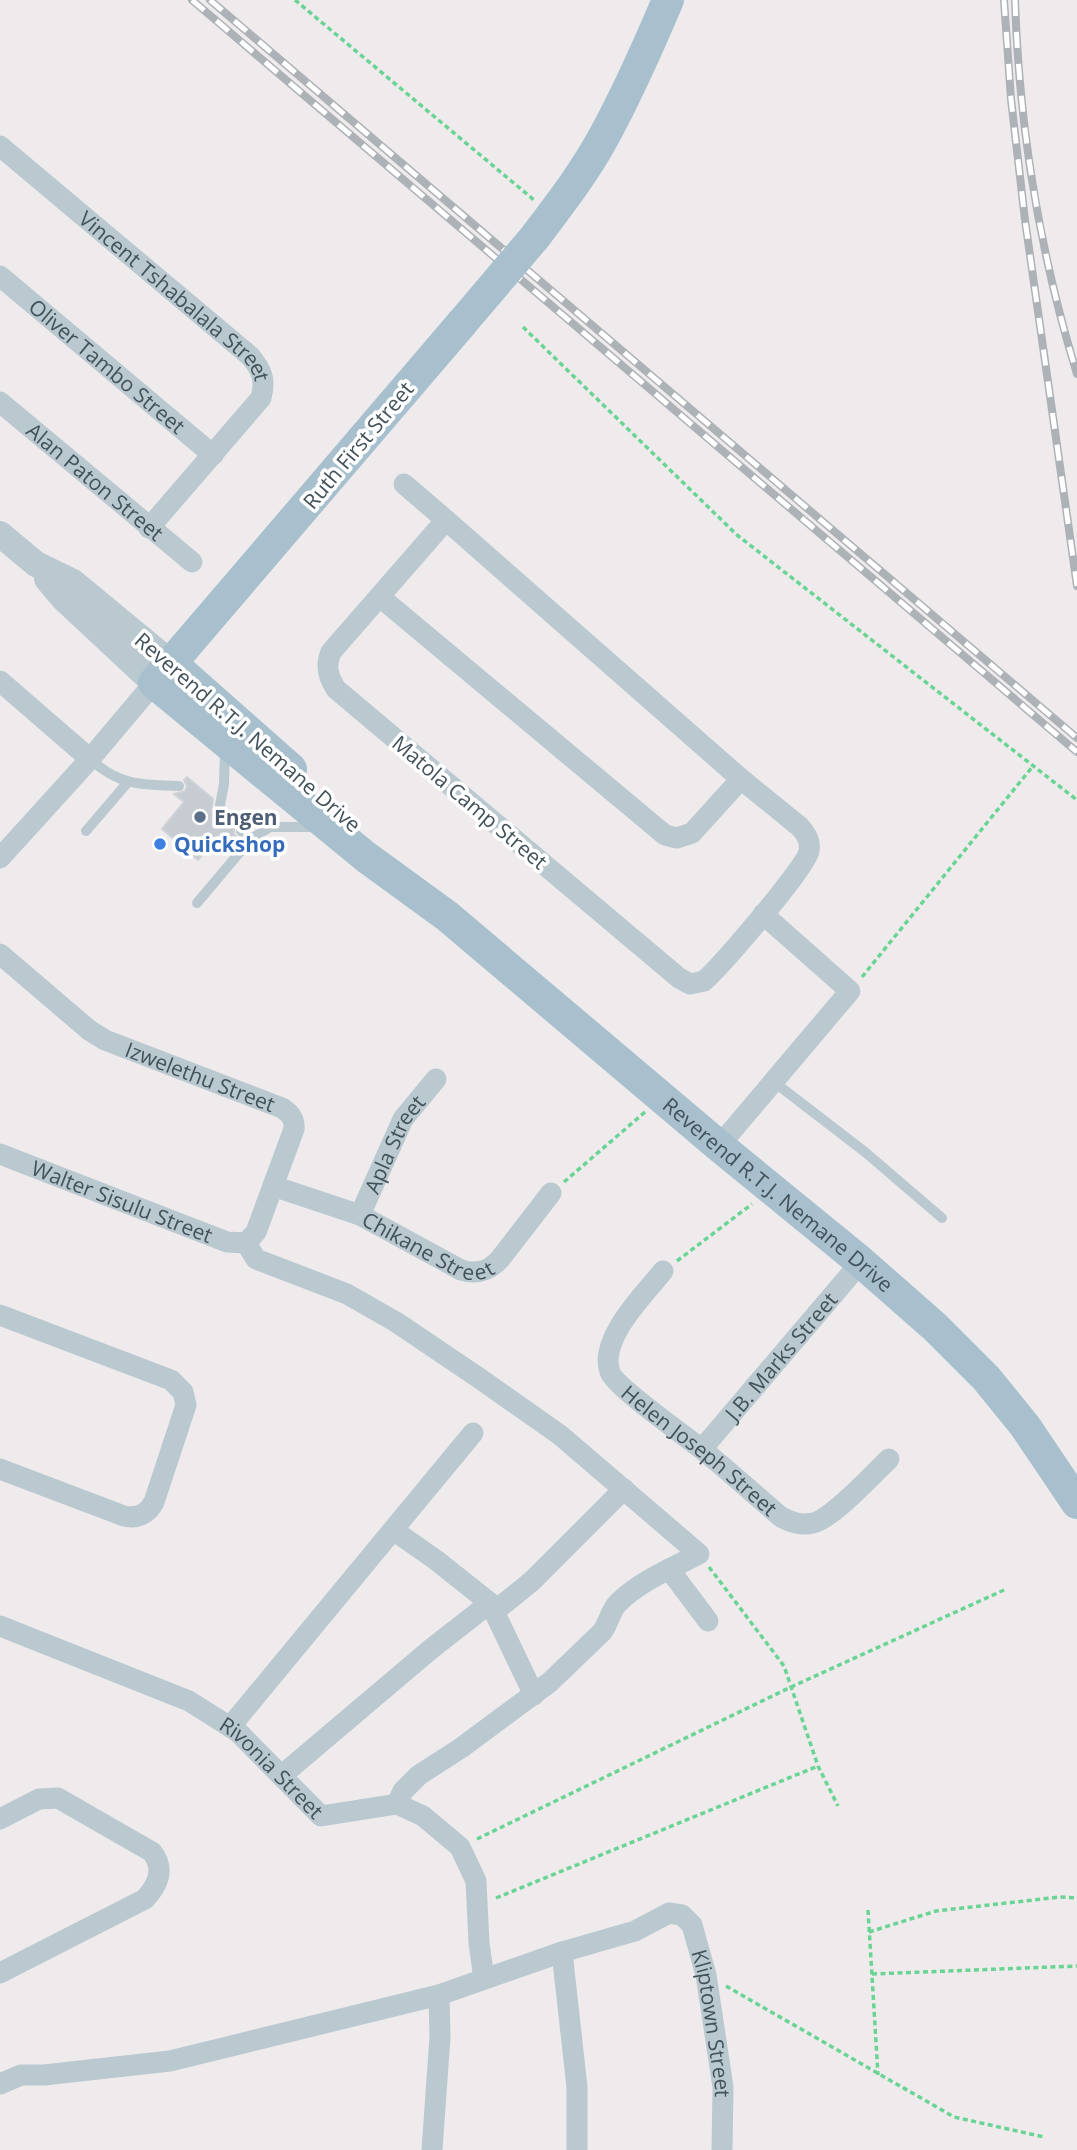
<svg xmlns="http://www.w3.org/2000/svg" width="1077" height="2150" font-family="'Open Sans',sans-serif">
  <rect width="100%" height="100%" fill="#efebec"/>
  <path fill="#c7ccd2" stroke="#cfd3d8" stroke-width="2" d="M 187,777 L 213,799 L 212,807 L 215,811 L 222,813 L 226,810 L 241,823 L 234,827 L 234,833 L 236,837 L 231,842 L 221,833 L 198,860 L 162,829 L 184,802 L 174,794 L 185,791 L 187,786 L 184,780 Z"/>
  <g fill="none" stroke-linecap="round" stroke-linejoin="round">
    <path stroke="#69d493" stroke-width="3.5" stroke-dasharray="5 3.5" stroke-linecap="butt" d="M 295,0 L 534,200
      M 523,327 L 737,535 L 1077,800
      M 862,977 L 1033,766
      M 564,1182 L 645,1112
      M 677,1261 L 752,1204
      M 709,1567 L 784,1666 L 818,1766 L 838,1806
      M 477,1839 L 791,1687 L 1004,1590
      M 496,1898 L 818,1766
      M 868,1910 L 878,2075
      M 869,1932 L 936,1911 L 1060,1897 L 1077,1898
      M 872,1974 L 1077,1966
      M 726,1986 L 954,2117 L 1044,2137"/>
    <path stroke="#bac9d0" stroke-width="10" d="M 90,759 C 120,786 141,785 179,786
      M 220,805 L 224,784 L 225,749
      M 86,831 L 128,782
      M 241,831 L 251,839 L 270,827 L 317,827
      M 197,903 L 251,839
      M 774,1082 L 865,1152 L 942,1218"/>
    <g stroke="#bac9d0" stroke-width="21">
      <path id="s1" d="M 0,146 L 250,356 C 262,370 266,380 261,398 L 149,528"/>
      <path id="s2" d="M 0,276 L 213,455"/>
      <path id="s3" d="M 0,402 L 192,562"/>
      <path d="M 404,484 L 446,520 L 741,779 L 800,827 C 806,834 811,841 809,851 C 806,868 720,967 704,981 L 690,984 L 679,978 L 336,689 C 328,677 325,666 331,652 L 446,520"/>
      <path d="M 380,597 L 665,835 L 677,838 L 692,833 L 741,779"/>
      <path d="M 0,681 L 90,759"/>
      <path d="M 0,858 L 90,759 L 154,683"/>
      <path id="s4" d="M 0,954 L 89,1030 L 105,1040 L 282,1108 C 290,1113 295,1119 294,1129 L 256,1232 L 246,1243"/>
      <path d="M 719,1146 L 850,991 L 763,914"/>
      <path id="s5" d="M 0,1154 L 227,1242 L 246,1243"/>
      <path id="s6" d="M 273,1186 L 360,1215 L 461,1270 C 477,1275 489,1271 500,1259 L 551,1193"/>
      <path id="s7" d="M 360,1215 L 403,1119 L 436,1079"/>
      <path d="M 246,1243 L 256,1259 L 347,1294 L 396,1322 L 479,1378 L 560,1435 L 699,1554 C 672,1568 640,1581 618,1603 C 610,1611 609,1623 602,1632 L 550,1682 L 461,1748 L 419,1775 L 403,1791 L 397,1804"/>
      <path id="s8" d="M 663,1271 C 645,1294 598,1339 610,1372 C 615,1387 687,1437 704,1451 C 730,1472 755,1495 781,1517 C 791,1522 801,1526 813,1523 C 832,1519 873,1474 889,1459"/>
      <path d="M 0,1315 L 171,1380 L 183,1392 L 186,1405 L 154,1502 C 148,1514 137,1519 124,1516 L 0,1469"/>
      <path id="s9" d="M 702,1449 L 861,1262"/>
      <path d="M 393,1530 L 436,1560 L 490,1603 L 534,1695"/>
      <path d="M 669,1569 L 708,1621"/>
      <path d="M 495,1611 L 532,1581 L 624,1489"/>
      <path id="s10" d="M 0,1626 L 189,1701 L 238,1732 L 321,1816 L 397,1804 L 423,1816 L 460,1847 L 476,1881 L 479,1943 L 484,1979"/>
      <path d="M 230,1727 L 473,1433"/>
      <path d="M 281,1776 L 431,1649 L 490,1603"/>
      <path d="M 0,1819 L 39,1799 L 58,1798 L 152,1852 C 165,1869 158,1885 145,1899 L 0,1973"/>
      <path d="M 562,1952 L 577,2087 L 577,2150"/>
      <path d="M 0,2084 L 21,2075 L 44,2075 L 170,2061 L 439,1995"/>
      <path id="s11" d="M 432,2150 L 440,2037 L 439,1995 L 562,1952 L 635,1931 L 669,1913 L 682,1915 L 692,1925 L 706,1975 L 723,2087 L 722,2150"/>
    </g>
    <path stroke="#bac9d0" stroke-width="26" d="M 0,534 L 36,564 L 73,582 L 171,663
      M 47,579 L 64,599 L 154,683"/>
    <g stroke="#a8c0ce" stroke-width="32">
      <path d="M 535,237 C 559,205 584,173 603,138 C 628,93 648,47 668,0"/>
      <path id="s12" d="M 462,323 L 154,683 L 366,857 L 447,916 L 719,1146 L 861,1262 L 935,1327 L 986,1378 L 1025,1426 L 1077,1503"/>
      <path d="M 171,663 L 291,769"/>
    </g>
    <g stroke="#adb2b7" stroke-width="8">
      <path id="rail" d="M 192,0 L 1077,752
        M 210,0 L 1077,738
        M 1004,0 L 1011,99 L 1025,220 L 1077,586
        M 1015,0 C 1019,126 1040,254 1077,374"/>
    </g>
    <use href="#rail" stroke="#fff" stroke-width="5" stroke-dasharray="16" stroke-linecap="butt"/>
    <path stroke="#a8c0ce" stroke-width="32" d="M 462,323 L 535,237"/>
  </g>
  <circle fill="#5c6f8a" stroke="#fff" stroke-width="2.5" cx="200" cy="817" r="7"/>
  <circle fill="#3f7fe0" stroke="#fff" stroke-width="2.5" cx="160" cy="844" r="7"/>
  <g text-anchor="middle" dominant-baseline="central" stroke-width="7" stroke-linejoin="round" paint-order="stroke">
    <g font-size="21" fill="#42525b" stroke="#fff">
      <text stroke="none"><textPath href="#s1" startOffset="231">Vincent Tshabalala Street</textPath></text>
      <text stroke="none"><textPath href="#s2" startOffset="140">Oliver Tambo Street</textPath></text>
      <text transform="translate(358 445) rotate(-50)">Ruth First Street</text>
      <text stroke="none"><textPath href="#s3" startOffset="124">Alan Paton Street</textPath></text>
      <text transform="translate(248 732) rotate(41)">Reverend R.T.J. Nemane Drive</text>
      <text transform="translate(470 802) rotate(40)">Matola Camp Street</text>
      <text stroke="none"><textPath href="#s4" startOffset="238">Izwelethu Street</textPath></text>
      <text stroke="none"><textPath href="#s7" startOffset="79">Apla Street</textPath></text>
      <text stroke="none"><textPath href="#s12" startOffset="1281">Reverend R.T.J. Nemane Drive</textPath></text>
      <text stroke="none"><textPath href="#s5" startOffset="131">Walter Sisulu Street</textPath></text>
      <text stroke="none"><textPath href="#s6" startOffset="168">Chikane Street</textPath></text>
      <text stroke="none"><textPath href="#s9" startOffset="122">J.B. Marks Street</textPath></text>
      <text stroke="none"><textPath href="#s8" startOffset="238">Helen Joseph Street</textPath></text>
      <text stroke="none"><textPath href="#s10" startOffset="310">Rivonia Street</textPath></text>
      <text stroke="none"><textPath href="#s11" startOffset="528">Kliptown Street</textPath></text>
    </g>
    <g font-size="21" font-weight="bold" fill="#4e5e75" stroke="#fff" text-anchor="start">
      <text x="214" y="817">Engen</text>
    </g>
    <g font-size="21" font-weight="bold" fill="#366cbe" stroke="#fff" text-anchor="start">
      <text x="174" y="844">Quickshop</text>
    </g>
  </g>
</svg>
